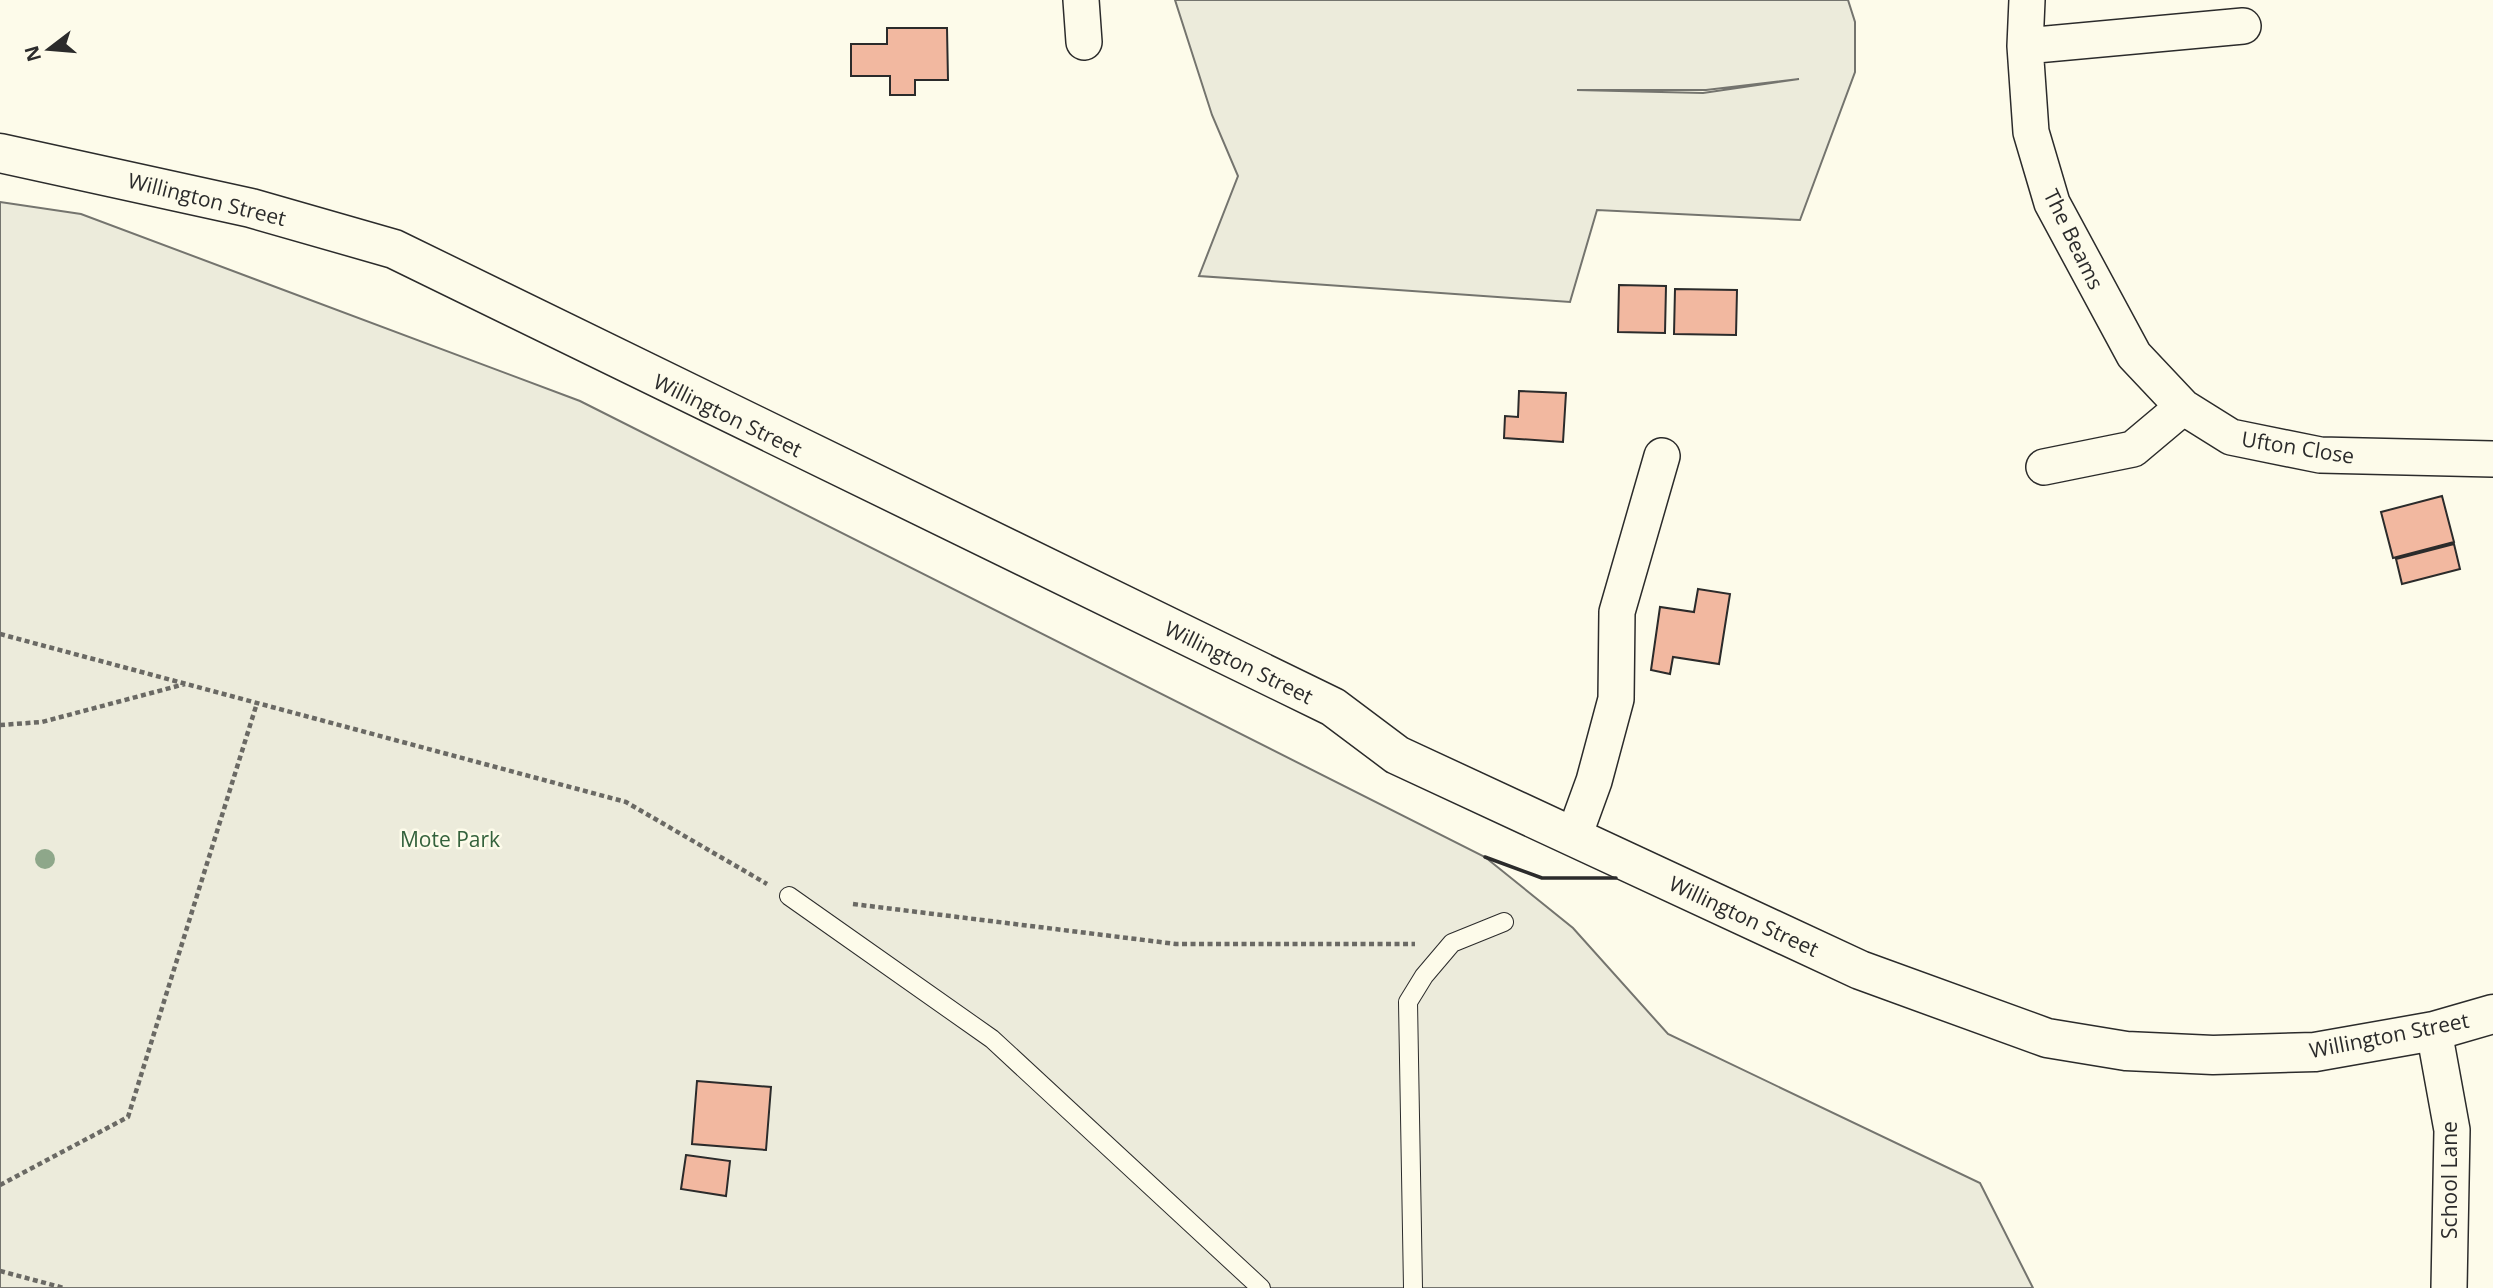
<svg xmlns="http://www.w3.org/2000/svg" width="2493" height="1288" font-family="'Open Sans',sans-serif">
  <rect width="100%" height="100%" fill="#fdfbea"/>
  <path fill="#ecebdb" stroke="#74746e" stroke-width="2" fill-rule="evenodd" d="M 1175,0 L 1848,0 L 1855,22 L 1855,72 L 1800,220 L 1597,210 L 1570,302 L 1199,276 L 1238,176 L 1212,115 ZM 1799,79 L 1703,93 L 1577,90 L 1706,90 Z
    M 0,202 L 81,214 L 580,401 L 1485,857 L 1573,928 L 1668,1034 L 1980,1183 L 2033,1288 L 0,1288 Z"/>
  <path fill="#f2b8a0" stroke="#2b2b2b" stroke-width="2" d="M 887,28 L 947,28 L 948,80 L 915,80 L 915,95 L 890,95 L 890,76 L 851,76 L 851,44 L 887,44 Z
    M 1619,285 L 1666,286 L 1665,333 L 1618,332 Z
    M 1675,289 L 1737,290 L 1736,335 L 1674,334 Z
    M 1519,391 L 1566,393 L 1563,442 L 1504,438 L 1505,416 L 1518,417 Z
    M 2442,496 L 2454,542 L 2393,558 L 2381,512 Z
    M 2454,544 L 2460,569 L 2402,584 L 2396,559 Z
    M 1698,589 L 1730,594 L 1719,664 L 1673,657 L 1670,674 L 1651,670 L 1660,607 L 1694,612 Z
    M 697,1081 L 771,1087 L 766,1150 L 692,1144 Z
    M 686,1155 L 730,1161 L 726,1196 L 681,1189 Z"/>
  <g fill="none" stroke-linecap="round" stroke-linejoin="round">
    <g stroke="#2b2b2b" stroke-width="20">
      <path id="lane" d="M 789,896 L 992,1039 L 1261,1288
        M 1413,1288 L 1408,1002 L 1424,976 L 1452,943 L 1504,922"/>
    </g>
    <g stroke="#2b2b2b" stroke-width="38">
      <path id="street" d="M 1081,0 L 1084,42
        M 2027,0 L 2025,46 L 2031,132 L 2052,203 L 2134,355 L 2183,407 L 2231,437 L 2320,455 L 2493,459
        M 2025,46 L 2243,26
        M 2044,467 L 2133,449 L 2183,407
        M 1574,836 L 1594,781 L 1616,699 L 1617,612 L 1662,456
        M 2434,1031 L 2452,1130 L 2449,1288"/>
    </g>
    <g stroke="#2b2b2b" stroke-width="41">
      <path id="secondary" d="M 0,153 L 251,208 L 394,249 L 1333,707 L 1397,755 L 1860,970 L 2047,1038 L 2126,1051 L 2213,1055 L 2315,1052 L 2434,1031 L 2493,1014"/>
    </g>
    <path stroke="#6a6964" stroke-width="4.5" stroke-dasharray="5 3.5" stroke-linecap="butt" d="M 0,634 L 626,802 L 767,884
      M 0,725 L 42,722 L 185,684
      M 853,904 L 1176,944 L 1415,944
      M 0,1185 L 128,1117 L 257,703
      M 0,1271 L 64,1288"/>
    <use href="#lane" stroke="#fdfbea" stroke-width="18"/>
    <use href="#street" stroke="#fdfbea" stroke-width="35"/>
    <use href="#secondary" stroke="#fdfbea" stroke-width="38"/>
    <path stroke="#2b2b2b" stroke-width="3.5" d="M 1485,857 L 1542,878 L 1616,878"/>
  </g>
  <circle fill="#8ea78a" cx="45" cy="859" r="10"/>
  <g text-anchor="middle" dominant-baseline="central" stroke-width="5" stroke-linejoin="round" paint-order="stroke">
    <g font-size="21" fill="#2b2b2b" stroke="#fdfbea">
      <text transform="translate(207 199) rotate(14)">Willington Street</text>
      <text transform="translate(2074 239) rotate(64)">The Beams</text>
      <text transform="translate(728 415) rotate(26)">Willington Street</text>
      <text transform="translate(2298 447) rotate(9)">Ufton Close</text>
      <text transform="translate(1239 662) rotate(26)">Willington Street</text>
      <text transform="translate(1744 916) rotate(25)">Willington Street</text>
      <text transform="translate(2389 1035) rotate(-11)">Willington Street</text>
      <text transform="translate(2449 1180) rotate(-90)">School Lane</text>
    </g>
    <g font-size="21" fill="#34623c" stroke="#fdfbea">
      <text x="450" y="839">Mote Park</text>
    </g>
  </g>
  <g transform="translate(49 49) rotate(254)" stroke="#fdfbea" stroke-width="5" paint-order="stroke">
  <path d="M0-5L12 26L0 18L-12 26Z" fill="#2b2b2b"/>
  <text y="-10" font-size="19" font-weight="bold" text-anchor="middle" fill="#2b2b2b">N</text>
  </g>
</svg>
